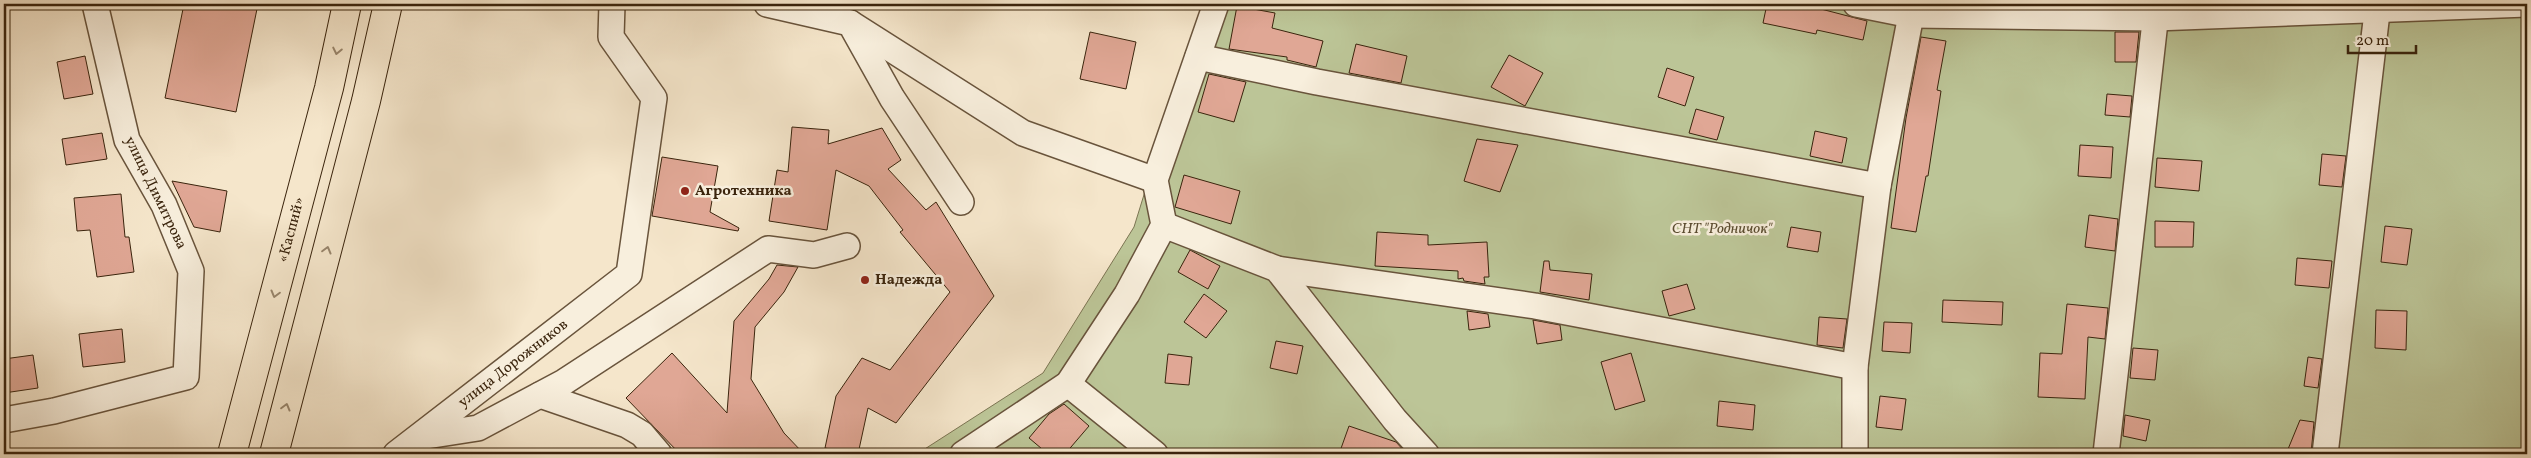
<svg xmlns="http://www.w3.org/2000/svg" width="2531" height="458" font-family="Vollkorn,serif">
  <rect width="100%" height="100%" fill="#f5e6cb"/>
  <filter id="stains"><feTurbulence type="fractalNoise" baseFrequency=".004" numOctaves="4"/><feColorMatrix values="0 0 0 0 .2 0 0 0 0 .09 0 0 0 0 .02 0 0 0 .5 -.17"/></filter>
  <radialGradient id="worn" r=".72"><stop offset=".6" stop-color="#630" stop-opacity="0"/><stop offset="1" stop-color="#630" stop-opacity=".3"/></radialGradient>
  <path fill="#bcc597" stroke="#7b7452" d="M 1203,4 L 2527,4 L 2527,454 L 917,454 L 1043,373 L 1134,227 Z"/>
  <path fill="#e0a795" stroke="#3a240d" d="M 184,4 L 258,4 L 236,112 L 165,98 Z
    M 1767,4 L 1822,4 L 1821,9 L 1867,21 L 1863,40 L 1817,30 L 1816,34 L 1763,23 Z
    M 1237,6 L 1275,13 L 1272,28 L 1323,41 L 1316,67 L 1287,60 L 1287,57 L 1229,49 Z
    M 1090,32 L 1136,42 L 1126,89 L 1080,79 Z
    M 2115,32 L 2139,32 L 2136,62 L 2115,62 Z
    M 1921,37 L 1946,41 L 1937,90 L 1941,91 L 1928,176 L 1926,176 L 1916,232 L 1891,228 L 1906,118 Z
    M 1356,44 L 1407,56 L 1401,83 L 1349,73 Z
    M 1509,55 L 1543,73 L 1525,106 L 1491,87 Z
    M 85,56 L 93,94 L 64,99 L 57,62 Z
    M 1667,68 L 1694,77 L 1685,106 L 1658,97 Z
    M 1209,74 L 1246,82 L 1234,122 L 1198,112 Z
    M 2107,94 L 2132,96 L 2130,117 L 2105,115 Z
    M 1696,109 L 1724,117 L 1717,140 L 1689,133 Z
    M 792,127 L 829,130 L 828,144 L 882,128 L 901,160 L 888,169 L 926,210 L 936,202 L 994,296 L 896,423 L 868,408 L 858,454 L 825,448 L 836,396 L 862,358 L 890,370 L 950,292 L 900,232 L 903,230 L 869,186 L 836,170 L 827,230 L 769,221 L 777,170 L 788,172 Z
    M 1815,131 L 1847,138 L 1842,163 L 1810,156 Z
    M 102,133 L 107,159 L 66,165 L 62,139 Z
    M 1477,139 L 1518,145 L 1500,192 L 1464,181 Z
    M 2080,145 L 2113,147 L 2111,178 L 2078,176 Z
    M 2322,154 L 2346,156 L 2342,187 L 2319,185 Z
    M 662,157 L 718,166 L 710,212 L 739,228 L 738,231 L 652,216 Z
    M 2157,158 L 2202,161 L 2199,191 L 2155,187 Z
    M 1184,175 L 1240,191 L 1231,224 L 1175,207 Z
    M 172,181 L 227,191 L 220,232 L 194,227 Z
    M 121,194 L 125,237 L 129,237 L 134,272 L 97,277 L 90,230 L 77,231 L 74,198 Z
    M 2089,215 L 2118,219 L 2115,251 L 2085,247 Z
    M 2155,221 L 2194,222 L 2193,247 L 2155,247 Z
    M 2385,226 L 2412,229 L 2407,265 L 2381,262 Z
    M 1791,227 L 1821,232 L 1818,252 L 1787,247 Z
    M 1377,232 L 1428,235 L 1428,245 L 1487,242 L 1489,277 L 1484,277 L 1485,284 L 1464,281 L 1463,278 L 1458,279 L 1458,271 L 1375,266 Z
    M 1190,250 L 1220,266 L 1208,289 L 1178,272 Z
    M 2297,258 L 2332,261 L 2329,288 L 2295,285 Z
    M 1544,261 L 1549,261 L 1550,270 L 1592,274 L 1589,300 L 1540,292 Z
    M 777,265 L 798,267 L 784,292 L 755,327 L 751,379 L 784,433 L 804,454 L 680,454 L 626,398 L 672,353 L 727,413 L 734,321 L 769,279 Z
    M 1687,284 L 1695,309 L 1669,316 L 1662,291 Z
    M 1204,294 L 1227,311 L 1206,338 L 1184,322 Z
    M 1943,300 L 2003,302 L 2002,325 L 1942,322 Z
    M 2067,304 L 2108,308 L 2105,339 L 2088,337 L 2085,399 L 2038,397 L 2040,353 L 2062,354 Z
    M 2376,310 L 2407,311 L 2406,350 L 2375,348 Z
    M 1467,311 L 1488,314 L 1490,327 L 1469,330 Z
    M 1819,317 L 1847,319 L 1843,348 L 1817,345 Z
    M 1533,320 L 1560,325 L 1562,340 L 1537,344 Z
    M 1884,322 L 1912,323 L 1910,353 L 1882,351 Z
    M 122,329 L 125,362 L 83,367 L 79,334 Z
    M 1276,341 L 1303,346 L 1297,374 L 1270,368 Z
    M 2133,348 L 2158,350 L 2155,380 L 2130,378 Z
    M 1631,353 L 1645,401 L 1615,410 L 1601,362 Z
    M 1168,354 L 1192,357 L 1189,385 L 1165,383 Z
    M 33,355 L 38,388 L 4,393 L 4,359 Z
    M 2308,357 L 2322,359 L 2318,388 L 2304,386 Z
    M 1880,396 L 1906,399 L 1902,430 L 1876,427 Z
    M 1719,401 L 1755,405 L 1753,430 L 1717,426 Z
    M 1064,404 L 1089,426 L 1065,454 L 1048,454 L 1029,438 L 1049,414 Z
    M 2125,415 L 2150,420 L 2146,441 L 2123,436 Z
    M 2300,420 L 2314,422 L 2311,454 L 2286,454 Z
    M 1349,426 L 1396,442 L 1407,454 L 1339,454 Z"/>
  <g fill="none" stroke-linecap="round" stroke-linejoin="round">
    <g stroke="#69543c" stroke-width="28">
      <g id="minor">
        <path d="M 767,4 L 850,23 L 892,98 L 961,202"/>
        <path d="M 1856,4 L 1911,15 L 2155,18 L 2527,4"/>
        <path d="M 850,23 L 1023,133 L 1155,180"/>
        <path d="M 1198,57 L 1317,82 L 1878,186"/>
        <path d="M 1164,225 L 1277,269 L 1395,420 L 1426,454"/>
        <path d="M 1277,269 L 1535,306 L 1855,367"/>
        <path d="M 1068,384 L 1155,454"/>
        <path d="M 540,395 L 627,425 L 642,434 L 659,454"/>
        <path d="M 4,420 L 54,411 L 186,377 L 191,271 L 164,205 L 127,140 L 95,4"/>
        <path d="M 420,437 L 478,428 L 564,382 L 768,249 L 814,255 L 847,246"/>
        <path id="s1" d="M 396,454 L 629,274 L 654,98 L 611,37 L 612,4"/>
        <path d="M 963,454 L 1068,384 L 1127,294 L 1164,225 L 1155,180 L 1216,4"/>
        <path d="M 1855,454 L 1855,367 L 1878,186 L 1911,15"/>
        <path d="M 2106,454 L 2157,4"/>
        <path d="M 2325,454 L 2378,4"/>
      </g>
    </g>
    <g stroke="#3a240d" stroke-width="30">
      <g id="highway">
        <path id="s2" d="M 232,454 L 329,88 L 347,4"/>
        <path d="M 274,454 L 366,101 L 388,4"/>
      </g>
    </g>
    <use href="#minor" stroke="#f8efdd" stroke-width="25"/>
    <use href="#highway" stroke="#f5e6cb" stroke-width="28"/>
  </g>
  <defs><path id="oneway-chevron" d="M-2-3.5L2.5 0L-2 3.5" fill="none" stroke-width="1.6" stroke-linecap="round" stroke-linejoin="round" transform="scale(1.25)"/></defs>
  <g stroke="#98856c">
    <use href="#oneway-chevron" transform="translate(337 51) rotate(102)"/>
    <use href="#oneway-chevron" transform="translate(327 250) rotate(-75)"/>
    <use href="#oneway-chevron" transform="translate(275 294) rotate(105)"/>
    <use href="#oneway-chevron" transform="translate(286 407) rotate(-75)"/>
  </g>
  <g fill="#8f2418" stroke="#f8efdd" stroke-width="2">
    <circle cx="685" cy="191" r="5"/>
    <circle cx="865" cy="280" r="5"/>
  </g>
  <g text-anchor="middle" dominant-baseline="central" stroke-width="5" stroke-linejoin="round" paint-order="stroke">
    <g font-size="15" font-weight="bold" fill="#3a240d" stroke="#f8efdd" text-anchor="start">
      <text x="695" y="191">Агротехника</text>
      <text x="875" y="280">Надежда</text>
    </g>
    <g font-size="15" fill="#3a240d" stroke="#f8efdd">
      <text transform="translate(155 193) rotate(64)">улица Димитрова</text>
      <text stroke="none"><textPath href="#s2" startOffset="232">«Каспий»</textPath></text>
      <text stroke="none"><textPath href="#s1" startOffset="148">улица Дорожников</textPath></text>
    </g>
    <g font-size="15" font-style="italic" fill="#5a4c30" stroke="#f8efdd">
      <text x="1722" y="229">СНТ "Родничок"</text>
    </g>
  </g>
  <rect width="2531" height="458" fill="none" stroke="#f5e6cb" stroke-width="20"/>
  <rect x="5" y="5" width="2521" height="448" fill="none" stroke="#3a240d" stroke-width="2.5"/>
  <rect x="10" y="10" width="2511" height="438" fill="none" stroke="#3a240d"/>
  <path d="M2348 45v8h68v-8" fill="none" stroke="#3a240d" stroke-width="2.5"/>
  <text x="2356" y="45" font-size="15" fill="#3a240d" stroke="#f8efdd" stroke-width="4" paint-order="stroke">20 m</text>
  <rect width="100%" height="100%" filter="url(#stains)"/>
  <rect width="100%" height="100%" fill="url(#worn)"/>
</svg>
